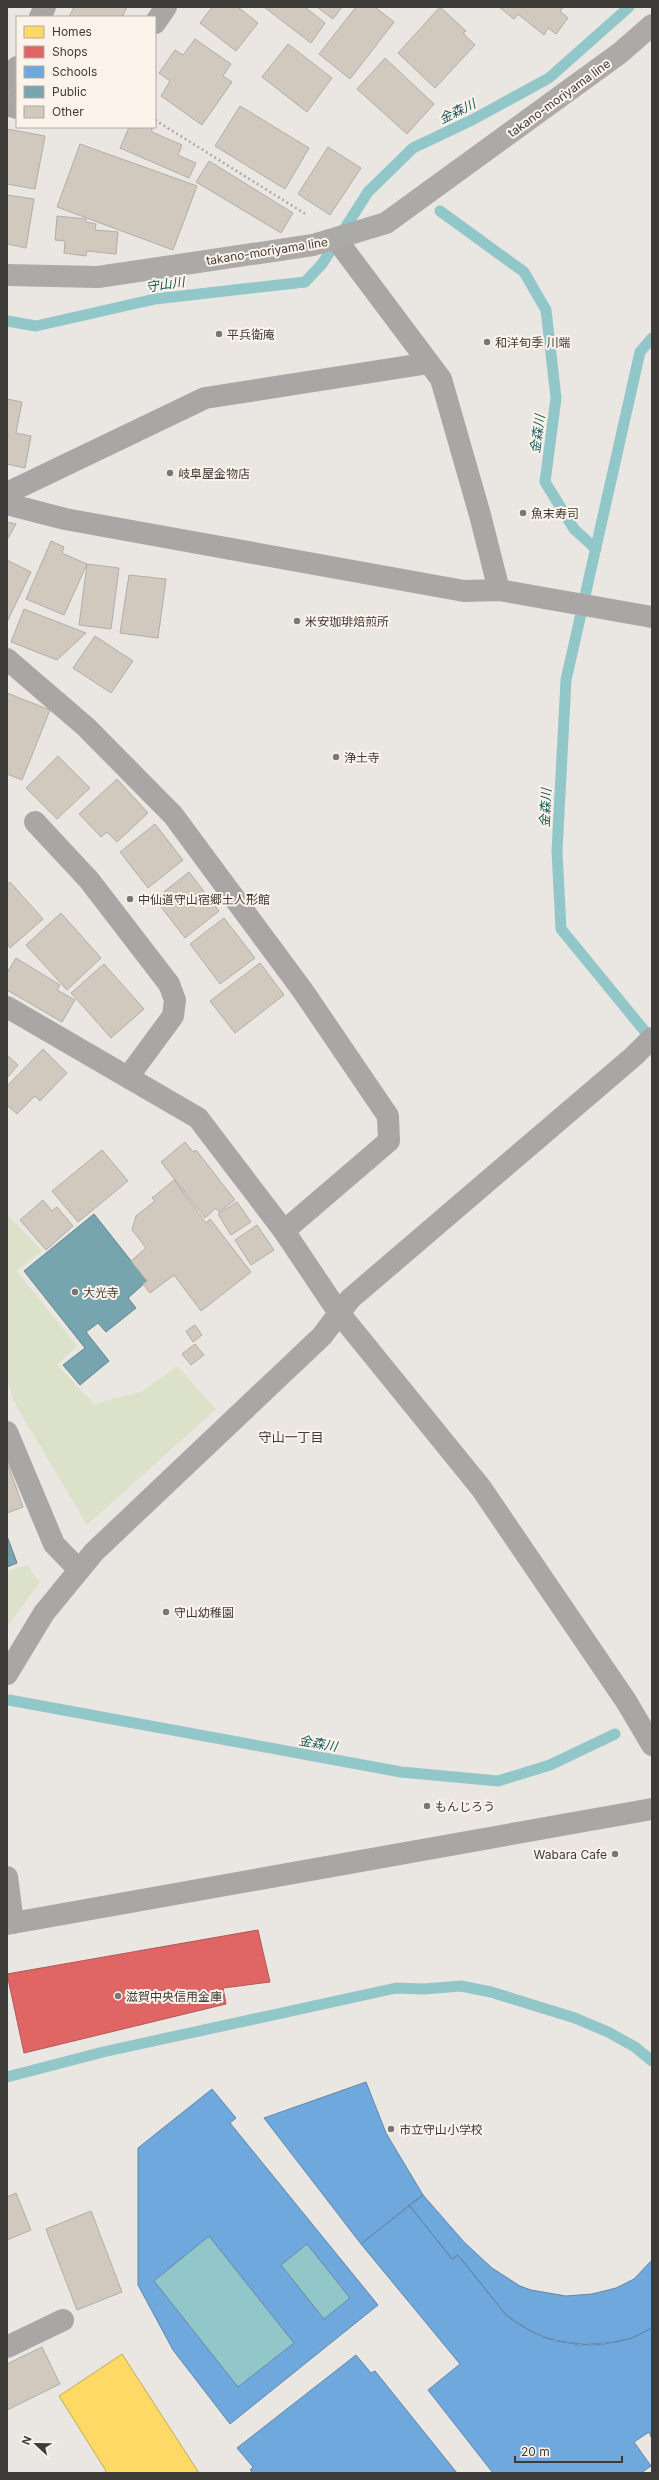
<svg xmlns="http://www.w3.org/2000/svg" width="659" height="2480" font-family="Inter,'Noto Sans JP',sans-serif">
  <rect width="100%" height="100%" fill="#eae6e2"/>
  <path fill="#dce2ca" d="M 7,1214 L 42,1251 L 17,1271 L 77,1346 L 57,1365 L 94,1404 L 143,1391 L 177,1366 L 216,1409 L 87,1525 L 13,1400 L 7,1378 Z
    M 27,1565 L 40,1582 L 7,1627 L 7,1571 Z"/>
  <path fill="#92c7ca" d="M 209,2236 L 294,2343 L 238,2387 L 154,2281 Z
    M 307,2244 L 350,2298 L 324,2319 L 281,2265 Z"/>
  <path fill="#ffd966" stroke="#c5aa58" d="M 122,2354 L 199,2473 L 104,2473 L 106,2471 L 59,2396 Z"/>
  <path fill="#e06666" stroke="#af5958" d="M 258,1930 L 270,1982 L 223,1988 L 226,2004 L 24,2053 L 7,1974 Z"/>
  <path fill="#6fa8dc" stroke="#6087aa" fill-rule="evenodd" d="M 366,2082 L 386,2133 L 423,2195 L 361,2244 L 264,2118 Z
    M 212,2089 L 236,2118 L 230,2123 L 378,2305 L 230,2424 L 173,2350 L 138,2285 L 138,2148 ZM 209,2236 L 294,2343 L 238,2387 L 154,2281 ZM 307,2244 L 350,2298 L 324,2319 L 281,2265 Z
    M 423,2195 L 464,2242 L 492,2268 L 520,2286 L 531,2290 L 566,2296 L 592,2294 L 616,2288 L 634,2279 L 652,2260 L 652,2328 L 632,2338 L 617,2342 L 579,2345 L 542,2337 L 518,2324 L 506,2315 L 458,2255 L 452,2259 L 409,2205 Z
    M 409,2205 L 452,2259 L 458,2255 L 506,2315 L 529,2330 L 554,2341 L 591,2345 L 605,2344 L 632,2338 L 652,2328 L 652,2439 L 649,2432 L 634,2442 L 651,2466 L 641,2473 L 493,2473 L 428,2390 L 460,2364 L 361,2244 Z
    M 356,2355 L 371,2373 L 375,2371 L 457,2473 L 253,2473 L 250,2470 L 253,2467 L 237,2448 Z"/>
  <path fill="#76a5af" stroke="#65858b" d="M 94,1214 L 147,1281 L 128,1298 L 136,1308 L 106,1332 L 98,1323 L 86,1332 L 109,1361 L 80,1385 L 63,1365 L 85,1348 L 24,1271 Z
    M 7,1536 L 17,1563 L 7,1567 Z"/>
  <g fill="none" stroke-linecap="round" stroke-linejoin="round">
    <path stroke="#92c7ca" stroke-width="11" d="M 440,211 L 524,272 L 546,310 L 556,398 L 545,482 L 574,529 L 596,549
      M 7,321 L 36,326 L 155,299 L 305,282 L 322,264 L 368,192 L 413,148 L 472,120 L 549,78 L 629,7
      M 652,338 L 640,352 L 566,680 L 557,851 L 561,929 L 652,1040
      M 9,1700 L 401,1772 L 498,1781 L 550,1765 L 615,1734
      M 7,2077 L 103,2052 L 396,1988 L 424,1989 L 461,1986 L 491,1992 L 575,2018 L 608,2032 L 635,2047 L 652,2061"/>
  </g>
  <path fill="#d2c9be" stroke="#b0adaa" d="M 74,7 L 127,7 L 122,17 L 69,17 Z
    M 212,7 L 238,7 L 258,23 L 236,51 L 200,23 Z
    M 264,7 L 305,7 L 325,23 L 311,43 Z
    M 317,7 L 342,7 L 333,19 Z
    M 356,7 L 375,7 L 394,22 L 350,79 L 319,54 Z
    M 440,7 L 466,31 L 463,33 L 475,45 L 435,88 L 398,53 Z
    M 499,7 L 564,7 L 560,11 L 568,18 L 556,34 L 548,28 L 544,35 L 518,14 L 514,19 Z
    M 195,39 L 231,64 L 223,76 L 232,82 L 202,125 L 161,96 L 170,81 L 159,73 L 175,50 L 183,55 Z
    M 288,44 L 332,78 L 307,112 L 262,77 Z
    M 385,58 L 434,104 L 407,134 L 357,89 Z
    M 240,106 L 309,148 L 285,189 L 215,146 Z
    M 129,127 L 152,127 L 152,132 L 182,145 L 178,155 L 196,163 L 189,178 L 120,148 Z
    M 7,129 L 45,136 L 35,189 L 7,184 Z
    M 80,144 L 197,186 L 173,250 L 57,207 Z
    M 328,147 L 361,168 L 330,215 L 298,194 Z
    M 209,161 L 293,213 L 281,233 L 196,182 Z
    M 7,195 L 34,199 L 26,248 L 7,244 Z
    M 57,216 L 86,219 L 86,222 L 96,224 L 95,230 L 118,232 L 116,254 L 87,251 L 86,256 L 64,253 L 65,241 L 55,240 Z
    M 7,399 L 22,402 L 16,433 L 31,436 L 25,468 L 7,464 Z
    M 7,522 L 16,524 L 7,540 Z
    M 51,541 L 64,547 L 62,553 L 87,564 L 64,615 L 26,599 Z
    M 7,560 L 31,572 L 7,622 Z
    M 87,564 L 119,568 L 111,629 L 79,625 Z
    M 129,575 L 166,579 L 158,638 L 120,633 Z
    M 24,609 L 86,633 L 57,660 L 11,642 Z
    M 95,636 L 133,661 L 111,693 L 73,668 Z
    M 7,693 L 50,710 L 22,780 L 7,774 Z
    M 58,756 L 90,788 L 57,819 L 26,788 Z
    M 117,779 L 148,813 L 117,842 L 107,832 L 101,837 L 79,814 Z
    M 155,824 L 183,860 L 148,888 L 120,852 Z
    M 189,872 L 219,911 L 185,938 L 155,899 Z
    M 10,882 L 43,919 L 10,948 L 7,944 L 7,885 Z
    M 61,913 L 101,958 L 67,990 L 26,945 Z
    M 224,918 L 255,958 L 220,984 L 190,944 Z
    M 16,958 L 60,985 L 57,990 L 75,1000 L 62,1022 L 7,990 L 7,973 Z
    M 260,963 L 284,995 L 235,1033 L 210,1001 Z
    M 104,964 L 144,1009 L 111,1038 L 71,993 Z
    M 43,1049 L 67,1073 L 40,1101 L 35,1096 L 17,1114 L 7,1105 L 7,1086 Z
    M 7,1055 L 18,1065 L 7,1078 Z
    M 185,1142 L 193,1152 L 196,1150 L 235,1200 L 219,1212 L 216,1208 L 205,1218 L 161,1162 Z
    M 102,1150 L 128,1181 L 78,1222 L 52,1191 Z
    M 174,1180 L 206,1223 L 210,1219 L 251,1272 L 201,1311 L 174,1275 L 150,1293 L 143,1284 L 147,1281 L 131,1261 L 146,1248 L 132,1230 L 136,1216 L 155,1201 L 152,1198 Z
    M 43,1200 L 52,1211 L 57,1207 L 73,1226 L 46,1250 L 20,1220 Z
    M 237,1202 L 251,1222 L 231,1235 L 218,1214 Z
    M 257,1225 L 274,1250 L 251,1265 L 235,1240 Z
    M 195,1325 L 202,1335 L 193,1342 L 186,1331 Z
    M 195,1344 L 204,1355 L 191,1365 L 182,1354 Z
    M 7,1462 L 23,1507 L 7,1513 Z
    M 16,2193 L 31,2230 L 7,2240 L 7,2197 Z
    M 91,2211 L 122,2292 L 77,2310 L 46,2229 Z
    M 42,2347 L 60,2384 L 7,2410 L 7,2364 Z"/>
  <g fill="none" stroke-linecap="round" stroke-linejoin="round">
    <path stroke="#acaaa8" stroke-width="2.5" stroke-dasharray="2 3" stroke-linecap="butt" d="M 155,120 L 307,215"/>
    <path stroke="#a9a7a5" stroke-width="22" d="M 40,17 L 45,7
      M 155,23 L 166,7
      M 7,89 L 17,67
      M 7,105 L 17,108
      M 336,239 L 441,379 L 480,515 L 499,590
      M 7,493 L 205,398 L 429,363
      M 7,504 L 65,519 L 464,591 L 499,590 L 652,617
      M 7,659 L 86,727 L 173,815 L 303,991 L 388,1116 L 389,1141 L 284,1231
      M 35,822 L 89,880 L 169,984 L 175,1000 L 173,1016 L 128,1077
      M 7,1007 L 198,1118 L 284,1231 L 339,1313 L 481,1488 L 626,1701 L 652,1745
      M 7,1432 L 54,1544 L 79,1570
      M 7,1674 L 44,1613 L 94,1552 L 322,1336 L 350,1299 L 634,1056 L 652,1038
      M 7,1877 L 13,1923
      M 7,1924 L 652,1809
      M 7,2347 L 63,2320"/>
    <path stroke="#abaaa6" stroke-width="22" d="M 7,275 L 98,277 L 313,245 L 386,223 L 620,53 L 652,25"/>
  </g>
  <g fill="#7a7773" stroke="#fcf4eb" stroke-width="1.5">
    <circle cx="219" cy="334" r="4"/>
    <circle cx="487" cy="342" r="4"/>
    <circle cx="170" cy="473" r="4"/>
    <circle cx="523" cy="513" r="4"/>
    <circle cx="297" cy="621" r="4"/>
    <circle cx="336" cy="757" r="4"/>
    <circle cx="130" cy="899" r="4"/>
    <circle cx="75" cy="1292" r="4"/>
    <circle cx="166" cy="1612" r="4"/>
    <circle cx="427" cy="1806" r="4"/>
    <circle cx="615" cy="1854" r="4"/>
    <circle cx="118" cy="1996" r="4"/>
    <circle cx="391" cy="2129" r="4"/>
  </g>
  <g text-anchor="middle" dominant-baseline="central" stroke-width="4" stroke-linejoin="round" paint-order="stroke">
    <g font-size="12" fill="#3d3b37" stroke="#fcf4eb">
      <text transform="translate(559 98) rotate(-36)">takano-moriyama line</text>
      <text transform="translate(267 251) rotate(-9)">takano-moriyama line</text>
    </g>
    <g font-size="12" fill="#3d3b37" stroke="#fcf4eb" text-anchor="start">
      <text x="227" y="334">平兵衛庵</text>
      <text x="495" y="342">和洋旬季 川端</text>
      <text x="178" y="473">岐阜屋金物店</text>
      <text x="531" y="513">魚末寿司</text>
      <text x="305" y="621">米安珈琲焙煎所</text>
      <text x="344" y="757">浄土寺</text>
      <text x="138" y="899">中仙道守山宿郷土人形館</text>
      <text x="83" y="1292">大光寺</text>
      <text x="174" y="1612">守山幼稚園</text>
      <text x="435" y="1806">もんじろう</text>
      <text x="607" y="1854" text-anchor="end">Wabara Cafe</text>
      <text x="126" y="1996">滋賀中央信用金庫</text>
      <text x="399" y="2129">市立守山小学校</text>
    </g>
    <g font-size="13" font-style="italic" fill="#195b60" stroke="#fcf4eb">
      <text transform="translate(457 111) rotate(-26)">金森川</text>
      <text transform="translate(165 284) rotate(-8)">守山川</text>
      <text transform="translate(537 434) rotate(-82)">金森川</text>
      <text transform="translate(545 808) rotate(-87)">金森川</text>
      <text transform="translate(318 1743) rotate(10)">金森川</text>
    </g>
    <g font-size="13" fill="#3d3b37" stroke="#fcf4eb">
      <text x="291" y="1437">守山一丁目</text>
    </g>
  </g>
  <rect width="659" height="2480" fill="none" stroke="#3d3b37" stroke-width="16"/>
  <rect x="16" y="16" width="140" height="112" fill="#fcf4eb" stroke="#b0aaa3"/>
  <rect x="24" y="26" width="20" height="12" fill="#ffd966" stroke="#b0aaa3"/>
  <text x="52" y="36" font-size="12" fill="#3d3b37">Homes</text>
  <rect x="24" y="46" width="20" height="12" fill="#e06666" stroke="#b0aaa3"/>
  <text x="52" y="56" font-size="12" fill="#3d3b37">Shops</text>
  <rect x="24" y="66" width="20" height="12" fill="#6fa8dc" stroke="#b0aaa3"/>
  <text x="52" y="76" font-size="12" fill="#3d3b37">Schools</text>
  <rect x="24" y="86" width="20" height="12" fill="#76a5af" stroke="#b0aaa3"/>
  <text x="52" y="96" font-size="12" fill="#3d3b37">Public</text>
  <rect x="24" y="106" width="20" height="12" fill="#d2c9be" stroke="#b0aaa3"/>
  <text x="52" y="116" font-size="12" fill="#3d3b37">Other</text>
  <g transform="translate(36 2444) rotate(292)" stroke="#fcf4eb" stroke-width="3" paint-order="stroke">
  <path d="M0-3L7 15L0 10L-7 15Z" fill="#3d3b37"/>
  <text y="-6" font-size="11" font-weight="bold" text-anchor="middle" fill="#3d3b37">N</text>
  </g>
  <path d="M515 2456v6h107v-6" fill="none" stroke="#3d3b37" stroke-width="2"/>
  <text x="521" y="2456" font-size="12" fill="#3d3b37" stroke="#fcf4eb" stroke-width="3" paint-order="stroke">20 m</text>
</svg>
